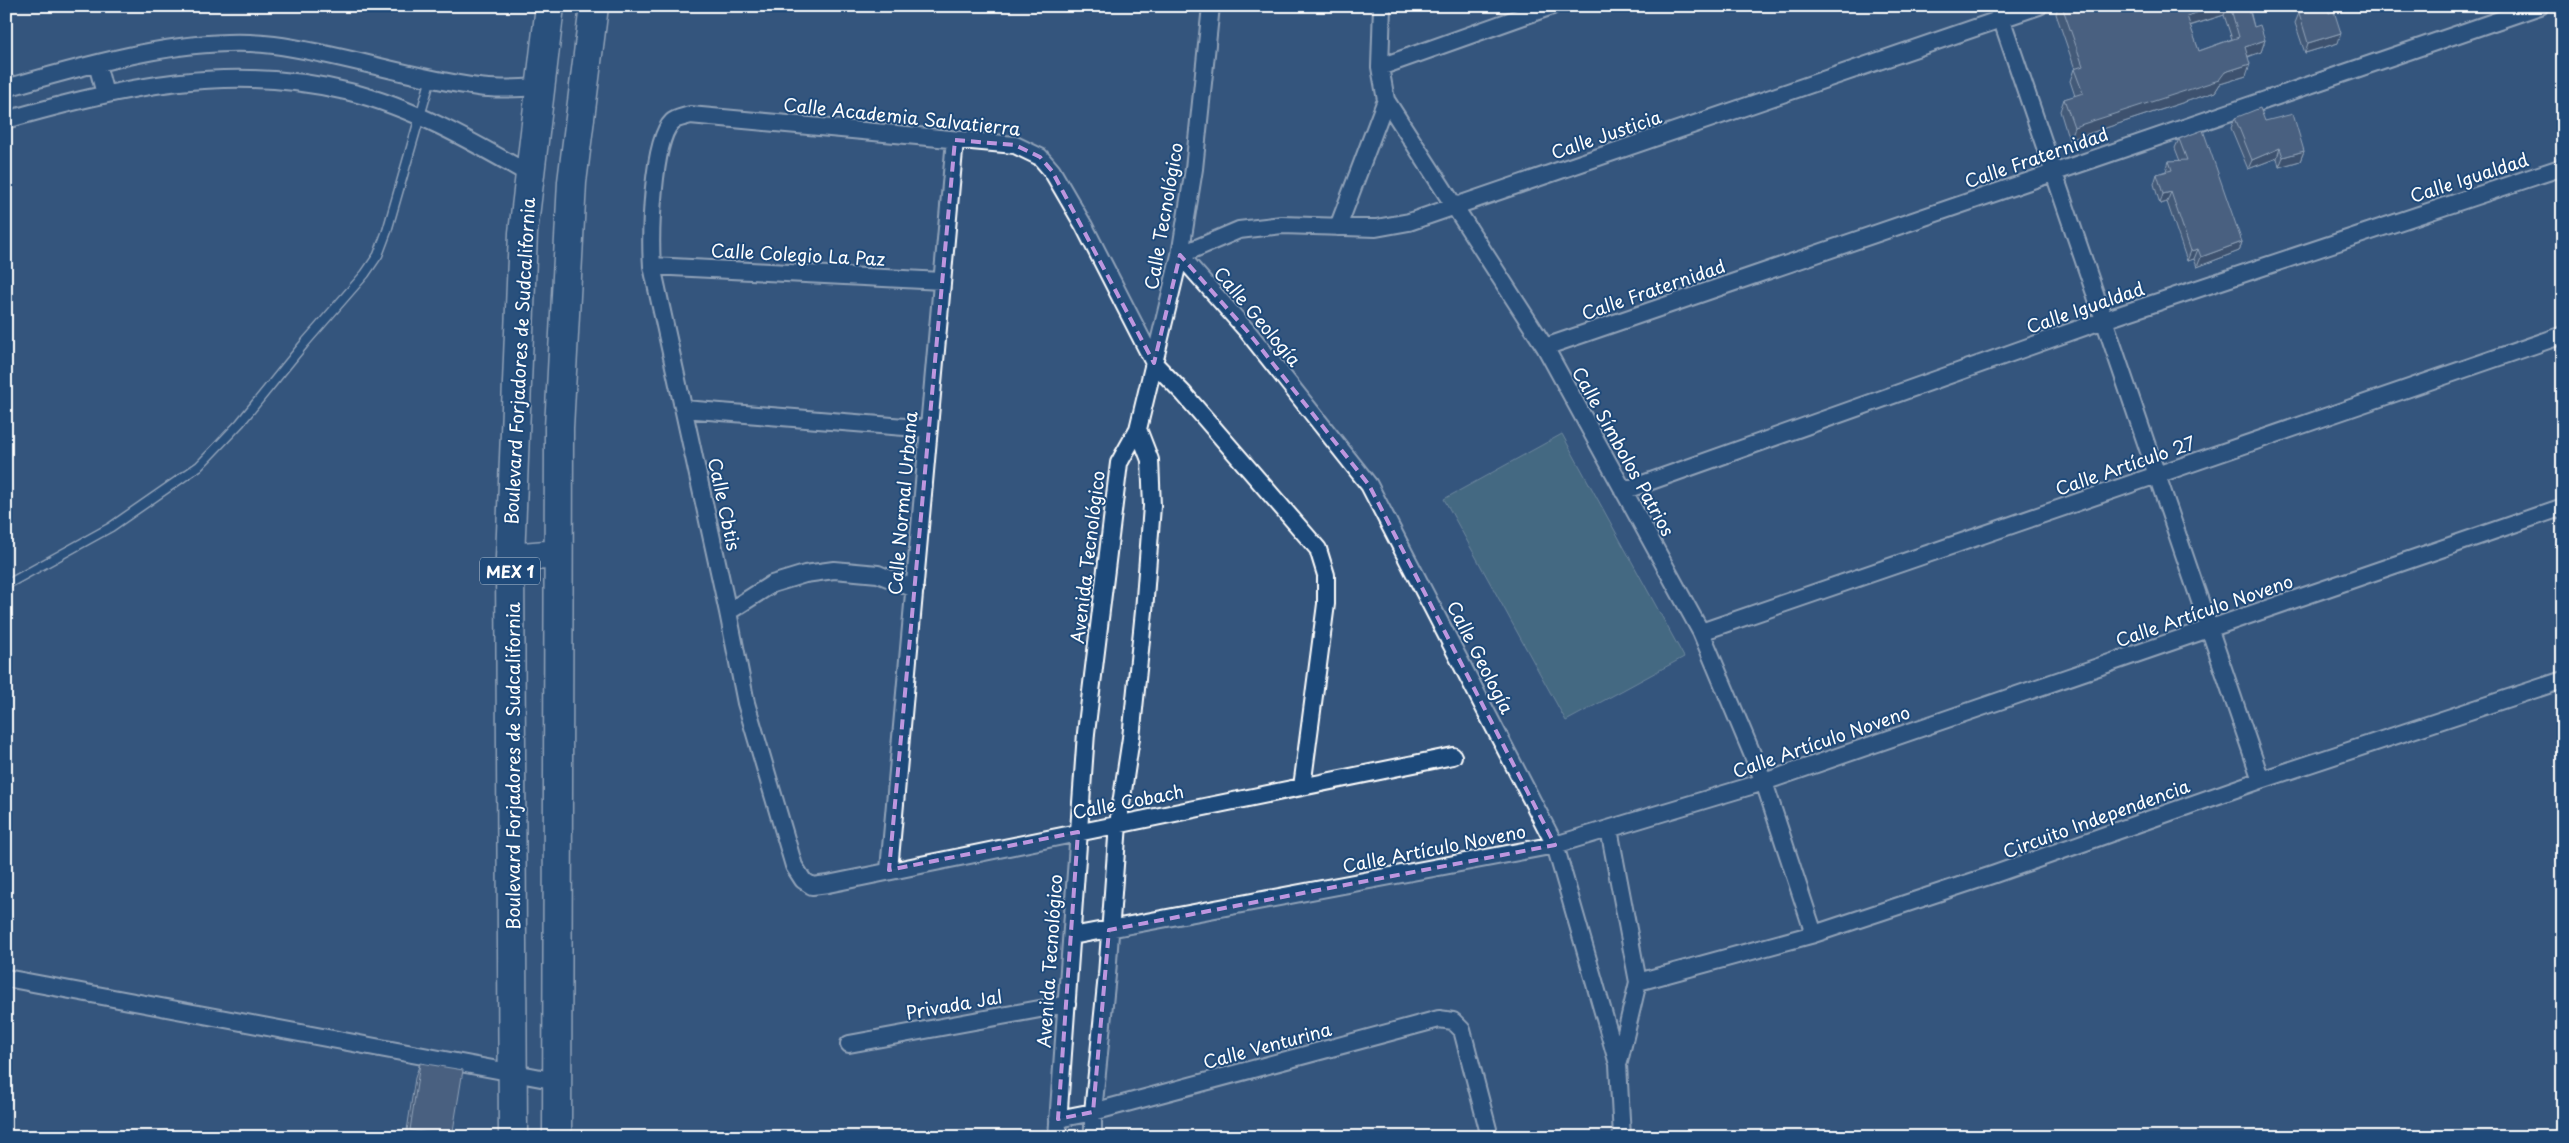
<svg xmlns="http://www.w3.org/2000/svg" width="2569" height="1143" font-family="'Playpen Sans',sans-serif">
  <rect width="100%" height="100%" fill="#34557d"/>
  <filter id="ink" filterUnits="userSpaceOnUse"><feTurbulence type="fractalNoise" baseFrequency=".02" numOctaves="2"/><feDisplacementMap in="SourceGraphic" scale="10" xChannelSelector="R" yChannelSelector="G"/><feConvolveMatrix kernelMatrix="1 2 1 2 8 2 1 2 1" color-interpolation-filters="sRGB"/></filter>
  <g filter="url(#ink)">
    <path fill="#598187" stroke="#acc0c3" d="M 1562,434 L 1684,657 L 1566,721 L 1444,499 Z"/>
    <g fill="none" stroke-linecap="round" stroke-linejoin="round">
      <g stroke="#fff" stroke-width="11">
        <path id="lane" d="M 6,585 L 111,527 L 199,466 L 240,423 L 304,344 L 365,274 L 378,255 L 387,231 L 431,78"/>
      </g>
      <g stroke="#fff" stroke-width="20">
        <path id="street" d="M 1382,6 L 1380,67 L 1386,100 L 1545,347 L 1701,632 L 1764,782 L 1814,934
          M 1997,6 L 2261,780
          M 97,64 L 105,94
          M 1380,67 L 1552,6
          M 6,88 C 86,65 192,34 274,45 C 343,54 409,78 478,87 C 498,90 519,88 539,87
          M 6,120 C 122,87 230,62 350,92 C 414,108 473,142 529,174
          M 1338,227 L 1386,100
          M 652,266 L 942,281
          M 1545,347 L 2540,6
          M 684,409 L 929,429
          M 1138,429 L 1180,255 L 1194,169 L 1211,6
          M 1623,491 L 2104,320 L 2563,167
          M 728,612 L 772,584 L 805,574 L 834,570 L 878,574 L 915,589
          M 1701,632 L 2563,335
          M 1302,787 L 1326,604 L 1326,575 L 1318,549 L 1184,394 L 1154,363 L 1084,226 L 1052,171 L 1040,157 L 1015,145 L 690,115 C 685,117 676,118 672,122 C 652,141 650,237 652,266 L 728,612 L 746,703 L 794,866 L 803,880 L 812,886 L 828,884 L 1453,756
          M 1609,829 L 1638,982 L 1619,1062
          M 889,870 L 955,140
          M 1072,936 L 1555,845 L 1764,782 L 2563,507
          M 6,978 L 557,1081
          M 1638,982 L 1814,934 L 1995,874 L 2261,780 L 2563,680
          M 849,1044 L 1067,1004
          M 1058,1119 L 1093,1112 L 1439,1019 L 1453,1021 L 1462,1030 L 1490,1137
          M 1057,1137 L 1086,733 L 1119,463 L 1138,429 L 1150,460 L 1152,506 L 1144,611 L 1131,738 L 1118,824 L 1107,975 L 1093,1112 L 1093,1137
          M 1622,1137 L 1618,1064 L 1555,845 L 1369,485 L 1248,332 L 1180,255 L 1239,230 L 1282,225 L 1376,228 L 1409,222 L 2039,6"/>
      </g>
      <g stroke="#fff" stroke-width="31">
        <path id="highway" d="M 510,558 L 558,554
          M 513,1137 L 510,558 L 523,233 L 550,6
          M 557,1137 L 559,428 L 572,182 L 594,6"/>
      </g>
      <use href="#lane" stroke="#1f4a7a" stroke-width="8"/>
      <use href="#street" stroke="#1f4a7a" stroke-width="16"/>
      <use href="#highway" stroke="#1f4a7a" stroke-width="28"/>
    </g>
    <path fill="#565f71" stroke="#fff" fill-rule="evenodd" d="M 2058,6 L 2249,6 L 2254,27 L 2265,40 L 2261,52 L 2248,57 L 2246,76 L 2220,84 L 2215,92 L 2069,140 L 2060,111 L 2064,99 L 2075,96 L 2070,81 L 2074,69 L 2075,69 L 2056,14 ZM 2224,15 L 2232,39 L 2199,51 L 2190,26 Z
      M 2299,13 L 2338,43 L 2305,53 L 2295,23 Z
      M 2235,118 L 2265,121 L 2304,151 L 2300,161 L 2279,167 L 2277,158 L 2248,169 L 2231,128 Z
      M 2179,139 L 2242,242 L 2239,251 L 2197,267 L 2194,259 L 2187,261 L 2167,202 L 2160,204 L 2154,184 L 2157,174 L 2166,171 L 2169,161 L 2180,161 L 2175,148 Z
      M 420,1063 L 452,1137 L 406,1137 L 415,1078 Z"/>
    <path fill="#464d5c" stroke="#fff" d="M 2217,6 L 2228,6 L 2224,15 L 2182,28 L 2187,16 Z
      M 2341,33 L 2338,43 L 2305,53 L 2308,43 Z
      M 2265,40 L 2261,52 L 2240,59 L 2245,47 Z
      M 2250,64 L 2246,76 L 2220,84 L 2215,92 L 2069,140 L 2074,127 L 2225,72 Z
      M 2280,148 L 2277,158 L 2248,169 L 2252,160 Z
      M 2304,151 L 2300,161 L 2279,167 L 2283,157 Z
      M 2171,192 L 2167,202 L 2160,204 L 2163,194 Z
      M 2242,242 L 2239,251 L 2197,267 L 2201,257 Z
      M 2198,249 L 2194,259 L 2187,261 L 2191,251 Z"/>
    <path fill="#646e83" stroke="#fff" d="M 2062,6 L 2217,6 L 2187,16 L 2199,51 L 2239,37 L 2230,6 L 2248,6 L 2254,27 L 2260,25 L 2265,40 L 2245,47 L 2250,64 L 2225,72 L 2219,80 L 2074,127 L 2064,99 L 2083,93 L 2074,69 L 2083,66 Z
      M 2319,6 L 2327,6 L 2329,13 L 2334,11 L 2341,33 L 2308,43 L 2299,13 Z
      M 2260,108 L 2265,121 L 2293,114 L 2304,151 L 2283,157 L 2280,148 L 2252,160 L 2235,118 Z
      M 2203,130 L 2242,242 L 2201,257 L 2198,249 L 2191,251 L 2171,192 L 2163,194 L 2157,174 L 2172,170 L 2169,161 L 2187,160 L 2179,139 Z
      M 420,1063 L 463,1070 L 452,1137 L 410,1130 Z"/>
  </g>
  <path d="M0 0H2569V1143H0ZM 955,140 L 1015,145 L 1040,157 L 1052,171 L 1154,363 L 1180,255 L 1248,332 L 1369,485 L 1555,845 L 1109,930 L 1093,1112 L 1058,1119 L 1078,832 L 889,870 Z" fill="#34557d" fill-opacity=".55" fill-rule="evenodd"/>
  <path fill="none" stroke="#bd96df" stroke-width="4" stroke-dasharray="10 6" stroke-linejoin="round" d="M 955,140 L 1015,145 L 1040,157 L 1052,171 L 1154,363 L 1180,255 L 1248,332 L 1369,485 L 1555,845 L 1109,930 L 1093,1112 L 1058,1119 L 1078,832 L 889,870 Z"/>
  <g text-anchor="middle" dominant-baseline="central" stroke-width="4" stroke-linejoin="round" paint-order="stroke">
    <rect fill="#1f4a7a" stroke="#bcc9d7" stroke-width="1" x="480" y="557.5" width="60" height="27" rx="4"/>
    <g font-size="16" font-weight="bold" fill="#fff">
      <text x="510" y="571">MEX 1</text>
    </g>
    <g font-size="18" fill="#fff" stroke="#1f4a7a">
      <text transform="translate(902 116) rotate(6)">Calle Academia Salvatierra</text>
      <text transform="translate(1606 134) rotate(-19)">Calle Justicia</text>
      <text transform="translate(2036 157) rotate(-19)">Calle Fraternidad</text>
      <text transform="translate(2469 177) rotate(-18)">Calle Igualdad</text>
      <text transform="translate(1163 216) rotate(-80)">Calle Tecnológico</text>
      <text transform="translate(798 254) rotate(3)">Calle Colegio La Paz</text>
      <text transform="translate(1653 289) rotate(-19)">Calle Fraternidad</text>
      <text transform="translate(2085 307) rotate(-19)">Calle Igualdad</text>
      <text transform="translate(1258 316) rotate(50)">Calle Geología</text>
      <text transform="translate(519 361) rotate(-87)">Boulevard Forjadores de Sudcalifornia</text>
      <text transform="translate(1624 451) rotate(61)">Calle Símbolos Patrios</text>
      <text transform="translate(2125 465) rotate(-19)">Calle Artículo 27</text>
      <text transform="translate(902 503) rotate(-85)">Calle Normal Urbana</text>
      <text transform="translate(725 504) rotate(78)">Calle Cbtis</text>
      <text transform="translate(1087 557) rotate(-83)">Avenida Tecnológico</text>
      <text transform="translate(2204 610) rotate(-19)">Calle Artículo Noveno</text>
      <text transform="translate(1481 657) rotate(63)">Calle Geología</text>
      <text transform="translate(1821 741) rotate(-19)">Calle Artículo Noveno</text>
      <text transform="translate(512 766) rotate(-90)">Boulevard Forjadores de Sudcalifornia</text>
      <text transform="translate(1128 801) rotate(-11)">Calle Cobach</text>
      <text transform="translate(2096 818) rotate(-20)">Circuito Independencia</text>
      <text transform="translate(1434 848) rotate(-11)">Calle Artículo Noveno</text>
      <text transform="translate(1049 961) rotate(-86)">Avenida Tecnológico</text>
      <text transform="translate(954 1004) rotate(-10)">Privada Jal</text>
      <text transform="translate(1267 1045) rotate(-15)">Calle Venturina</text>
    </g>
  </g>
  <rect width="2569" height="1143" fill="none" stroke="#1f4a7a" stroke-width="25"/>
  <rect x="12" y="12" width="2544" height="1118" fill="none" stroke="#fff" stroke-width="2" filter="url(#ink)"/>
</svg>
